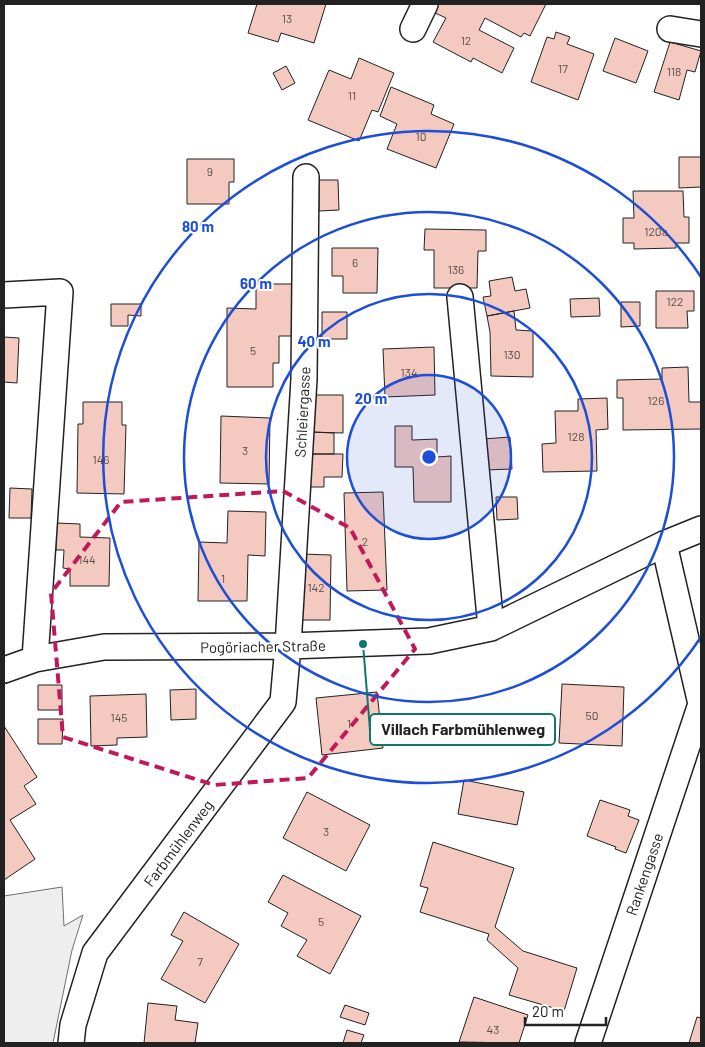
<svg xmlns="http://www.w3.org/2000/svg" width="705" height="1047" font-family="Barlow,sans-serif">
  <rect width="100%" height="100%" fill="#fff"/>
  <path fill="#eee" stroke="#6f6f6f" d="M 62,887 L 64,926 L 83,915 L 72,950 L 53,1043 L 4,1043 L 4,896 Z"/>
  <path fill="#f3c9c0" stroke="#222" d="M 257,4 L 326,4 L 314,43 L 281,33 L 278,42 L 248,33 Z
    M 437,4 L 546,4 L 530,36 L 524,33 L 521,37 L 485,18 L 479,30 L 514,48 L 502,73 L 473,58 L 471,62 L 433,42 L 446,18 L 433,12 Z
    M 556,32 L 570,37 L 567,44 L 594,54 L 578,100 L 531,82 L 547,37 L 554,39 Z
    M 615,38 L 648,51 L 636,83 L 603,71 Z
    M 670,42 L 701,51 L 695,72 L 687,70 L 679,100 L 654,92 Z
    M 359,58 L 394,73 L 378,112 L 372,110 L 359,141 L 308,120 L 329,70 L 351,79 Z
    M 286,66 L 295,83 L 282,90 L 273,73 Z
    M 391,87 L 434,105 L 431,114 L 454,124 L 436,168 L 387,149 L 397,124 L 380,116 Z
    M 679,157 L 701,157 L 701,187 L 679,188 Z
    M 187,159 L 234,159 L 234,182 L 229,182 L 229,204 L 187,204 Z
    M 319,180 L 338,180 L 339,210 L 319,211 Z
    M 633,191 L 683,191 L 684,217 L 689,217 L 689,243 L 676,243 L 676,248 L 634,249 L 634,243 L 623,243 L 623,218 L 634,218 Z
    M 425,229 L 486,230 L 486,251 L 478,251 L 477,288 L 434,288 L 434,250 L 424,250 Z
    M 332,248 L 378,248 L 377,293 L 343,293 L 343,276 L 332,276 Z
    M 512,277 L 515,291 L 526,289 L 530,308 L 487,316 L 483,297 L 491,296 L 489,281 Z
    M 256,284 L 297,284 L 297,336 L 279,336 L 279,363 L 273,363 L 273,387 L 227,387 L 227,308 L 256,309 Z
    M 656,291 L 694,291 L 694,311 L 687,311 L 688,328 L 656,328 Z
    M 599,298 L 600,316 L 571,317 L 570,299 Z
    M 621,302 L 640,302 L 640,326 L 621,327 Z
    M 111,304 L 141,304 L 141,316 L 128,315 L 128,326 L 111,326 Z
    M 514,311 L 516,330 L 533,331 L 533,377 L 491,376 L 490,332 L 487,316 Z
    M 322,312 L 347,312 L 347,339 L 322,339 Z
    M 4,337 L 19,338 L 17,383 L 4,382 Z
    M 434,347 L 435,395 L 385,397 L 383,349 Z
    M 688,367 L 689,402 L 701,402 L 701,429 L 623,430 L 623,398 L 617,398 L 617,380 L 662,379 L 662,368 Z
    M 311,395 L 343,395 L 343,433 L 311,432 Z
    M 607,398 L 608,429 L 596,430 L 597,471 L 543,472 L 542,444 L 556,443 L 555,411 L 578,411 L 578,399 Z
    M 83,402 L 122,402 L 122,425 L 126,425 L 124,494 L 77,493 L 78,424 L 83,424 Z
    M 221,416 L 270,418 L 269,484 L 220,483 Z
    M 395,426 L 412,426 L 412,440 L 437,439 L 437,457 L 451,456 L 451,502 L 414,502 L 413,467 L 395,467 Z
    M 311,432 L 334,433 L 334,454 L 310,454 Z
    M 510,437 L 512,469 L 485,470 L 483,439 Z
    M 310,454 L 343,454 L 342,477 L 324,477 L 324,487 L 310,487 Z
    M 10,488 L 32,489 L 31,518 L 9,518 Z
    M 383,492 L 387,590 L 347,591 L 344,493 Z
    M 496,497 L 517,497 L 518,519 L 497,520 Z
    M 228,511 L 266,512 L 265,556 L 248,555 L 247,601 L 198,601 L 199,542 L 227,543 Z
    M 56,523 L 80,524 L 80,537 L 110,538 L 109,586 L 70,586 L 70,569 L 63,568 L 64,550 L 56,550 Z
    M 301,554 L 331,555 L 330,620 L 301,620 Z
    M 562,684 L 624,687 L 622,746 L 559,743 Z
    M 38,685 L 62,685 L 62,710 L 38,710 Z
    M 196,689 L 196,719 L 171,720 L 170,690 Z
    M 377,692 L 383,748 L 322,755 L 316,698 Z
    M 146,694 L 147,737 L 117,738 L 117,745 L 91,746 L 90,696 Z
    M 38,719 L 63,719 L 62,744 L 38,744 Z
    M 4,726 L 37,777 L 24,786 L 36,804 L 10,820 L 35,859 L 4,880 Z
    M 464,780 L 524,792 L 517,825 L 458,814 Z
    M 307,792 L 370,825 L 346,871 L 283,838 Z
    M 600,800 L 630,810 L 628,816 L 639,820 L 626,853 L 615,849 L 616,847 L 587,836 Z
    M 433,842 L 514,868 L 495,927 L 523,951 L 577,968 L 564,1011 L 509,995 L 518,968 L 487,940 L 489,934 L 420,912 L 428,888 L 420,886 Z
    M 283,875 L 361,916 L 330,974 L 297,956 L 307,940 L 281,926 L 288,913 L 268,902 Z
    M 184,912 L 239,944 L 205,1003 L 161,979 L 183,941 L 171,935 Z
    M 474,997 L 528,1015 L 519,1043 L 459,1042 Z
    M 148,1003 L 177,1006 L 175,1020 L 198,1023 L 195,1043 L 144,1043 Z
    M 345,1005 L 369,1013 L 365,1025 L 340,1017 Z
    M 697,1017 L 701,1018 L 701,1043 L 689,1043 Z
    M 347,1030 L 364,1035 L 361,1043 L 343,1043 Z"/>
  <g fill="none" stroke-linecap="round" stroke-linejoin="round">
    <g stroke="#222" stroke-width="28">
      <path id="street" d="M 413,29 L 425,4
        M 670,29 L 701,34
        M 4,295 L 60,292 L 35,659
        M 460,297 L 491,628
        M 664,544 L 701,704
        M 4,670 L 35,659 L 104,647 L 288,646 L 429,641 L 491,628 L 664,544 L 701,529
        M 71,1043 L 73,1025 L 95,953 L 283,702 L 288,646 L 304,379 L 306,177
        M 588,1043 L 701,704"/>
    </g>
    <use href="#street" stroke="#fff" stroke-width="25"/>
  </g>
  <path fill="none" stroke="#c2185b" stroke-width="4" stroke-dasharray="10 6" stroke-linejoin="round" d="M 283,491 L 350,528 L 415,649 L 308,778 L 214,785 L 63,737 L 51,593 L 121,502 Z"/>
  <circle cx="429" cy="457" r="82" fill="#1d4ed8" fill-opacity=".12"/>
  <g fill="none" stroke="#1d4ed8" stroke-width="2.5">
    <circle cx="429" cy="457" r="82"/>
    <circle cx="429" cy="457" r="163"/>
    <circle cx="429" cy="457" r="245"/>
    <path d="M701 637A326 326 0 1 1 701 277"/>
  </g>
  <g text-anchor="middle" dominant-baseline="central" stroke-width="4" stroke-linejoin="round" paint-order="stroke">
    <g font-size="12" fill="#564c4a">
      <text x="287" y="18">13</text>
      <text x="466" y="40">12</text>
      <text x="563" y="68">17</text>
      <text x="674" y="71">118</text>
      <text x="352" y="95">11</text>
      <text x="421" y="136">10</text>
      <text x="210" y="171">9</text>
      <text x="656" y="231">120a</text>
      <text x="355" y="262">6</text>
      <text x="456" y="269">136</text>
      <text x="675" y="301">122</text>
      <text x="253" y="350">5</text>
      <text x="512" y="354">130</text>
      <text x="409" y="372">134</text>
      <text x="656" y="400">126</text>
      <text x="576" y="436">128</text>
      <text x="245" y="450">3</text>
      <text x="101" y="459">146</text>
      <text x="365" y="541">2</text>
      <text x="87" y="559">144</text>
      <text x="223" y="578">1</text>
      <text x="316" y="587">142</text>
      <text x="592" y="715">50</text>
      <text x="119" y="717">145</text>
      <text x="349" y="723">1</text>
      <text x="326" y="831">3</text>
      <text x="321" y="921">5</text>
      <text x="200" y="961">7</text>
      <text x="493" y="1029">43</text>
    </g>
    <g font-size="15" fill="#222" stroke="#fff">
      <text transform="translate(302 412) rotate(-87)">Schleiergasse</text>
      <text transform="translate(263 646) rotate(-1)">Pogöriacher Straße</text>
      <text transform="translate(178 843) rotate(-53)">Farbmühlenweg</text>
      <text transform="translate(644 874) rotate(-71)">Rankengasse</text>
    </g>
  </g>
  <circle cx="429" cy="457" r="8" fill="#1d4ed8" stroke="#fff" stroke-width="2.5"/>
  <g font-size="15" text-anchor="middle" font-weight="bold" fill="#1d4ed8" stroke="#fff" stroke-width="4" stroke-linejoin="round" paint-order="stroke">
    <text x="198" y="232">80 m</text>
    <text x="256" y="289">60 m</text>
    <text x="314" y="347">40 m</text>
    <text x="371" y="404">20 m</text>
  </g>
  <path fill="none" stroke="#0f766e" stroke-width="2" d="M363 644L370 730"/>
  <circle fill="#0f766e" stroke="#fff" stroke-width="2" cx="363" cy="644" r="5"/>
  <rect fill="#fff" stroke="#0f766e" stroke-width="2" x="370" y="714" width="185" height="31" rx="5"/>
  <g font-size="16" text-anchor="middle" font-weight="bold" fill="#222">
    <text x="463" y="735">Villach Farbmühlenweg</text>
  </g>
  <rect width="705" height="1047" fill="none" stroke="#222222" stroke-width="10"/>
  <path d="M525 1017v8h81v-8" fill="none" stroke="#222222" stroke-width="2.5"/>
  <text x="532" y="1017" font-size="15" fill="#222222" stroke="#ffffff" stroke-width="4" paint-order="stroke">20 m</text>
</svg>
